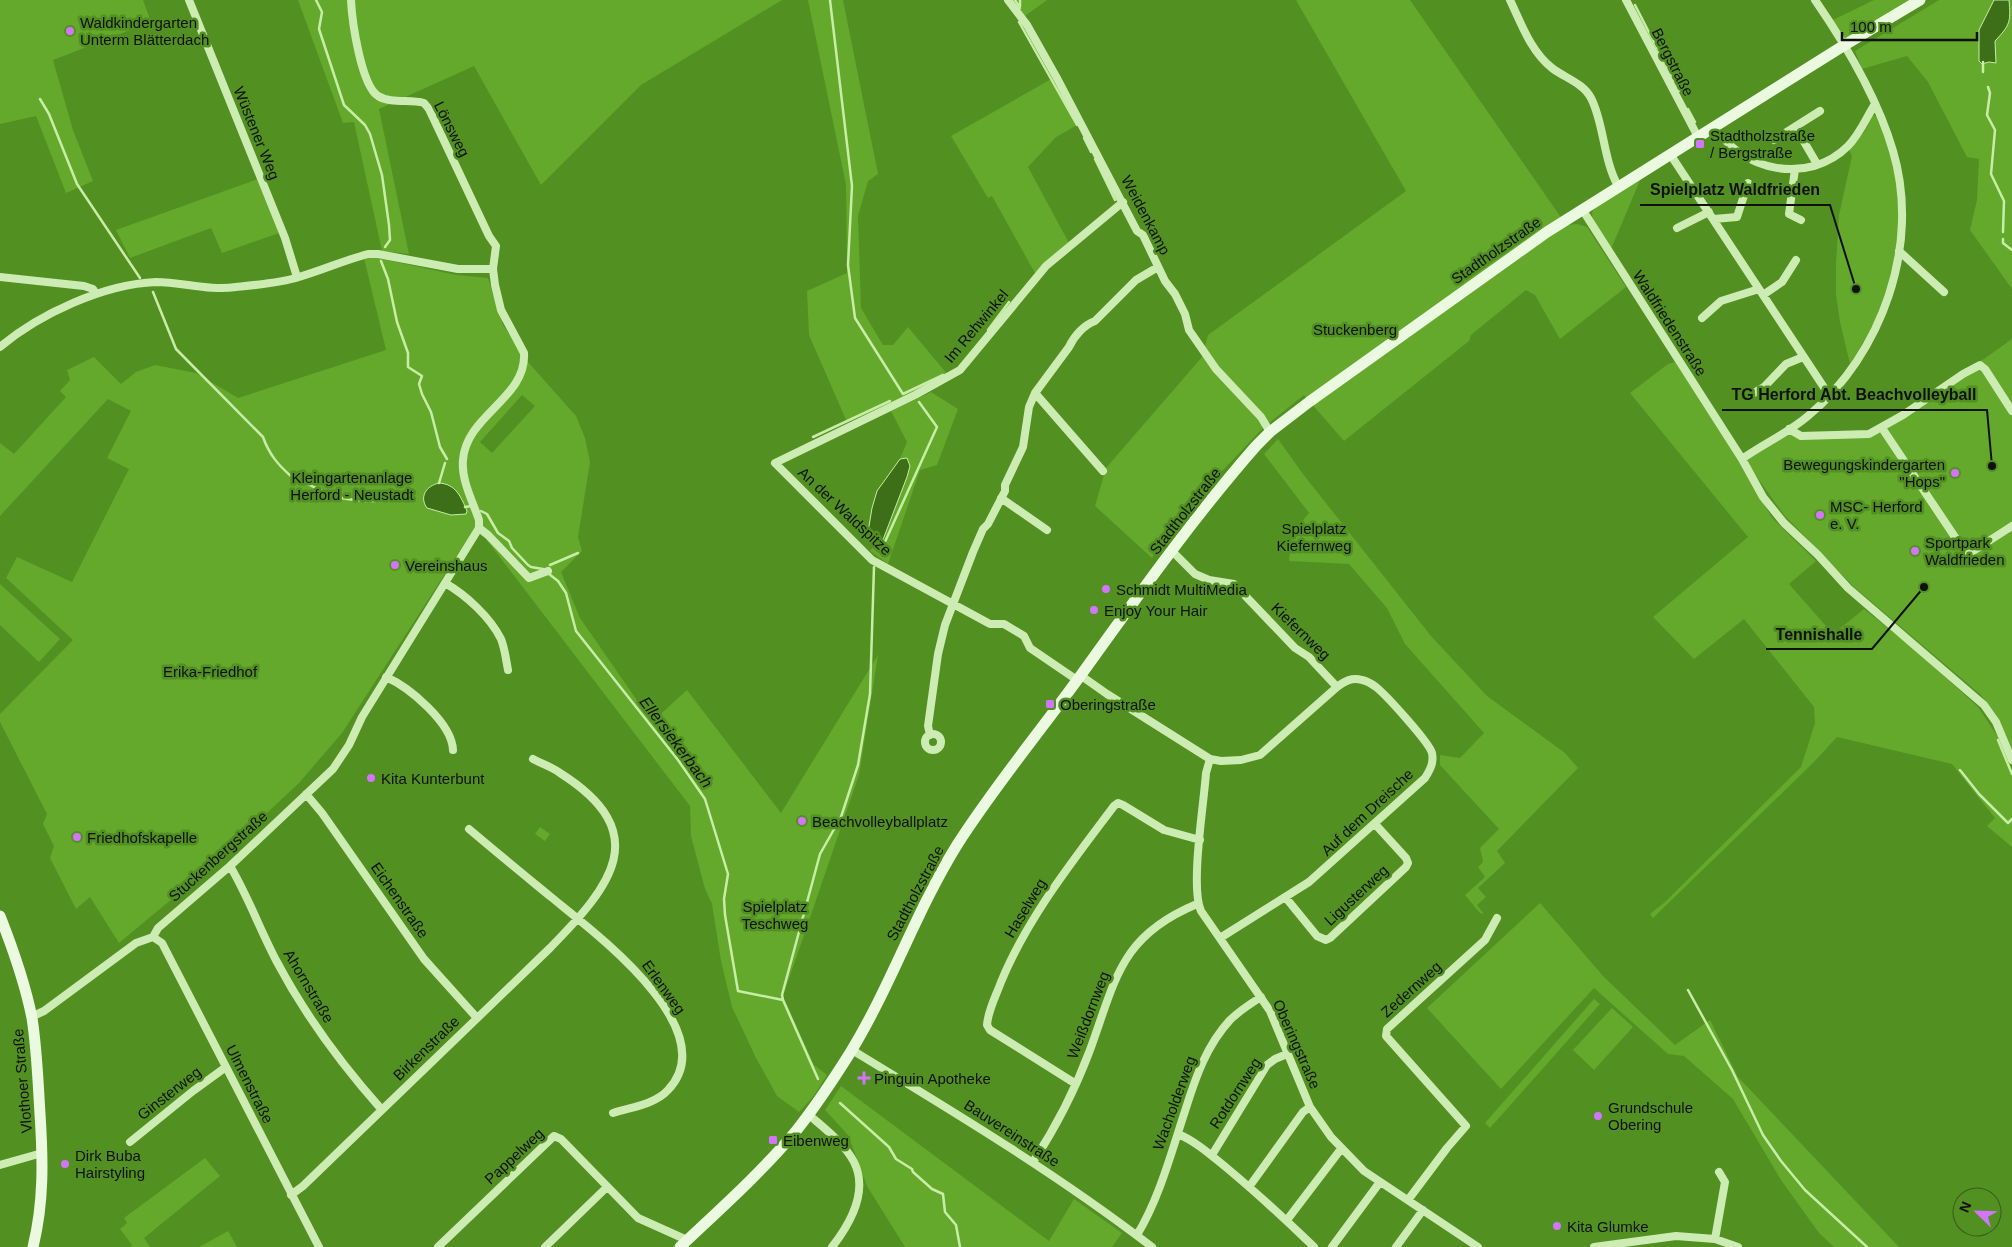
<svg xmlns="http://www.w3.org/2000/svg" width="2012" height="1247" font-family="Helvetica,sans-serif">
  <rect width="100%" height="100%" fill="#529022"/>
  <path fill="#64a82c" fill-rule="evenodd" d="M 0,0 L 143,0 L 151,22 L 53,60 L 73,130 L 93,181 L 66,193 L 36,116 L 0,124 Z
    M 298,0 L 782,0 L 641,85 L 541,185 L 474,66 L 379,109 L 409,254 L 382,251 L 354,122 L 343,123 Z
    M 808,0 L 843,0 L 878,174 L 868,181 L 858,216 L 861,308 L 883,345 L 893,345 L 908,327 L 948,375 L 927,387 L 847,422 L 809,335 L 807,291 L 847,273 L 847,266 L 846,185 Z
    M 1013,0 L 1047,0 L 1025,16 Z
    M 1296,0 L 1410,0 L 1560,216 L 1568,225 L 1577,224 L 1587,227 L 1626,287 L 1560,339 L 1535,295 L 1526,290 L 1471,335 L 1469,341 L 1344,441 L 1304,395 L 1263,428 L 1225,468 L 1211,481 L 1152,558 L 1095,506 L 1106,468 L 1202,357 L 1208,335 L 1406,191 Z
    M 1874,0 L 1914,0 L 1844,40 L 1833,20 Z
    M 1939,0 L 2012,0 L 2012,289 L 1970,230 L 1977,200 L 1979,159 L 1967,157 L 1928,82 L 1907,56 L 1862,69 L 1855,51 Z
    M 1053,78 L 1079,124 L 1056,137 L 1028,167 L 1069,243 L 1035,273 L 992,196 L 988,198 L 951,136 Z
    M 1873,115 L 1878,117 C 1885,137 1892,158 1896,179 C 1902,217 1897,264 1884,300 C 1875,323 1863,343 1850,364 L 1840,322 L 1836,295 L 1836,263 L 1839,215 L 1852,156 L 1849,150 L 1865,131 Z
    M 1641,178 L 1611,249 L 1593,222 L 1592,212 L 1597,205 Z
    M 258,179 L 279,233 L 222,253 L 211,228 L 130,258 L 116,230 Z
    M 364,258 L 378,258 L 456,275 L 488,278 L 503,325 L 528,362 L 576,416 L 585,438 L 590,462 L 578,537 L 582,551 L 561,572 L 580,618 L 652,722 L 687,690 L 781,813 L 878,655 L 859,775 L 783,996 L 814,1065 L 827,1075 L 813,1097 L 799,1112 L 777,1096 L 756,1058 L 732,1007 L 721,961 L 712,904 L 705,889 L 691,836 L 690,806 L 476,526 L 342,733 L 299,783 L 196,879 L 119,943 L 90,897 L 76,909 L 50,858 L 54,846 L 43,824 L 47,814 L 0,722 L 0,714 L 73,640 L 6,578 L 17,557 L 72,582 L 129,469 L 107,458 L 131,411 L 108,399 L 0,516 L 0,443 L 14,454 L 66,397 L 60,391 L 70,380 L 67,370 L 94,357 L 121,384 L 136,372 L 155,365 L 196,373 L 238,398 L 386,350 ZM 522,395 L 535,406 L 492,453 L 480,442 Z
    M 2012,339 L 2012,749 L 1998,720 L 1981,695 L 1854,587 L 1784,515 L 1744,459 L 1786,434 L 1804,435 L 1870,431 L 1889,422 L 1961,371 L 1984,359 Z
    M 1675,362 L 1740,463 L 1772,518 L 1816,561 L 1789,584 L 1833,634 L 1864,609 L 1918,652 L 1978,707 L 1998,737 L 2012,769 L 2012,847 L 1987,826 L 1995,818 L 1952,764 L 1837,737 L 1814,762 L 1653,918 L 1650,914 L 1665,902 L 1801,767 L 1815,723 L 1814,707 L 1744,619 L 1694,659 L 1653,617 L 1748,537 L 1630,393 L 1668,364 Z
    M 931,392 L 958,409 L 937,465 L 920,470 L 888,564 L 870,551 C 874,545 880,544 884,537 L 910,466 L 907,458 L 900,459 L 907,442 L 891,411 Z
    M 1278,439 L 1303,474 L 1431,636 L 1487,696 L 1565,753 L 1578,768 L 1497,851 L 1505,863 L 1478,888 L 1486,897 L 1477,905 L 1484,914 L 1480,913 L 1465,895 L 1485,877 L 1478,867 L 1483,862 L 1480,848 L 1499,829 L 1440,765 L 1440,755 L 1460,758 L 1484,733 L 1405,644 L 1387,608 L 1349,564 L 1289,561 L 1292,533 L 1309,513 L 1264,454 Z
    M 0,584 L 60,639 L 39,662 L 0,625 Z
    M 540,827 L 550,834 L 545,841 L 535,834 Z
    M 1540,903 L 1604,977 L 1675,1045 L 1710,1020 L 1738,1077 L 1899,1247 L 1834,1247 L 1819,1233 L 1781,1180 L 1733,1099 L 1684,1056 L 1668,1054 L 1594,988 L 1501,1089 L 1427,1008 Z
    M 1594,999 L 1600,1004 L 1490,1128 L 1485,1123 Z
    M 1612,1008 L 1633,1027 L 1594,1070 L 1573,1050 Z
    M 841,1086 L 1049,1241 L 1074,1199 L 1122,1233 L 1112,1247 L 905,1247 L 867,1186 L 848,1135 L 825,1110 Z
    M 205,1158 L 220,1176 L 144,1238 L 150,1247 L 130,1247 L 132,1245 L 120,1229 L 127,1223 L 124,1218 Z
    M 228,1231 L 237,1247 L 199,1247 Z"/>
  <path fill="#3d6f18" stroke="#c7eda7" d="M 1994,0 L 2009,0 C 2011,22 2010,25 1995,41 L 1996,63 L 1989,62 L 1982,64 L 1979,61 L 1979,30 Z
    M 907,458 L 910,466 L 907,477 L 884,537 L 881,543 L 874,546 L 867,538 L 872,508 L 877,491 L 900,459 Z
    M 439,483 C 456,484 461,497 467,511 L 466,514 L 451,515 L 427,508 C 419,497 426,486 439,483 Z"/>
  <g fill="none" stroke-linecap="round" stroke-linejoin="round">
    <path stroke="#c7eda7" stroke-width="2.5" d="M 316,0 L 322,12 L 319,29 L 344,105 L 365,125 L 370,134 L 382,175 L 389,225 L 390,240 L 385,247
      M 830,0 L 852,186 L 848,265 L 855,318 L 903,394 L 943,375
      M 1015,0 L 1020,8
      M 1635,5 L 1679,91
      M 1020,6 L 1020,0
      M 1019,22 L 1077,125
      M 1983,62 L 1983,72
      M 1988,87 L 1990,93 L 1987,115 L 1995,130 L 1991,174 L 2004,201 L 2003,232
      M 40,99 L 49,114 L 77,184 L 140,278
      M 1688,109 L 1695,122
      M 1084,138 L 1091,152
      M 1095,159 L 1115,200
      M 2003,239 L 2003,243 L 2012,250
      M 381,261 L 388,279 L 397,322 L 408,353 L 408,367 L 422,376 L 419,384 L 422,394 L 431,412 L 440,447 L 447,459
      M 153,292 L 176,349 L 263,437 C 269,454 278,465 292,477
      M 988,330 L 1009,302
      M 813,437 L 890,401
      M 295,478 C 308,484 321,491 334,496 C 358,503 382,501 407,500
      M 439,483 L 445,463
      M 465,507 L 471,506
      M 481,511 L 487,514 L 498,533 L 509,541 L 512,548 L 528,565 L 531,567 L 543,569
      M 884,544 L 937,427 L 919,402
      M 550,565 L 578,553
      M 549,574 L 558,581 L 566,593 L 576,631 L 678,760 L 705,799 L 728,874 L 724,899 L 725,915 L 738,991 L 783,1000 L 818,1079
      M 1998,740 L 2012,774
      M 1960,770 L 1979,794 L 2008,823 L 2012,819
      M 1688,990 L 1732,1070 L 1763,1135 L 1781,1161 L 1805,1190 L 1867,1247
      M 783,1000 L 782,995 L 820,854 L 841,817 L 858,765 L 870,694 L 874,567
      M 840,1103 L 889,1147 L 896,1159 L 912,1169 L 913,1172 L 932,1189 L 943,1194 L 945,1212 L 956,1225 L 960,1247"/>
    <path stroke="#cdecb3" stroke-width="8" d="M 189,0 L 285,238 L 297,277
      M 1008,0 L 1027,25 L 1058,80 L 1137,231 L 1143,235 L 1165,281 L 1175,294 L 1185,314 L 1189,330 L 1216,369 L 1261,417 L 1270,432
      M 1510,0 C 1521,23 1531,52 1552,68 C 1565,78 1583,83 1591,98 C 1604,123 1603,159 1618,186
      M 1626,0 L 1698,137
      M 1715,126 C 1741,172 1809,185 1848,146 C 1860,134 1866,118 1875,104
      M 1796,128 L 1817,164
      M 1774,140 L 1820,111
      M 1670,154 L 1829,395
      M 1795,169 L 1789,214 L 1801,220
      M 1582,209 L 1742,459 L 1763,497 L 1784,523 L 1818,555 L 1848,588 L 1984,705 L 1996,722 L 2012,760
      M 1714,219 L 1737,217 L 1748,183
      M 1677,228 L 1709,212
      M 1899,251 L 1944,292
      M 0,277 L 84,286 L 93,289 L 96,294
      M 1763,295 L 1782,282 L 1796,260
      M 1702,318 L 1721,301 L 1759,289
      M 0,347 C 39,314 104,284 156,282 C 182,282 209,291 236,287 C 256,285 280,283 299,277 C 323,270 345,260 368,254 L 378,254 L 458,269 L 493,269
      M 1035,393 L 1103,471
      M 1749,396 L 1764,387 L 1786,364 L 1803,357
      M 1882,428 L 1967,555 L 2012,526
      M 1789,429 L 1801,436 L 1869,434 L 1903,415 L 1963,374 L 1980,365 L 1985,369 L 2012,411
      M 1742,459 C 1763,444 1788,433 1808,416 C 1882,354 1921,245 1893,151 C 1878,99 1846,45 1815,0
      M 1001,498 L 1047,530
      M 479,528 L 488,535 L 529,578 L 548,571
      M 1172,551 L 1195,574 L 1209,580 L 1234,584 L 1295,648 L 1309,657 L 1337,687
      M 445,583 C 466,595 490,617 501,639 C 505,649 506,660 508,670
      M 1080,675 L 1107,694 L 1210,759 L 1206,773 C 1204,803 1190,887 1201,911 L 1270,1011 L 1310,1107 L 1331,1137 L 1364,1171 L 1478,1247
      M 386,677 C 409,687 452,723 453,750
      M 1077,680 L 1030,648 L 1024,636 L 1004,624 L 990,624 L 872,560 L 775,463 L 915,395 L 960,370 L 1046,266 L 1123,202
      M925 742a8 8 0 1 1 16 0a8 8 0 1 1-16 0Z
      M 930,735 L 928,726 L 938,654 L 945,625 L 973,552 L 983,529 L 988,524 L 1005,491 L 1005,485 L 1023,447 L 1029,407 L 1035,393 L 1069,347 C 1074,336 1084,325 1095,321 L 1136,280 L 1158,267
      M 1210,759 L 1221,761 L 1241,760 L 1260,755 L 1337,687 C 1345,681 1352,677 1362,680 C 1367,681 1372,684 1376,687 C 1386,695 1429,742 1432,753 C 1434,763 1430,770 1425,778 L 1309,882 L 1220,938
      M 306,794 L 322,813 L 424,959 L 477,1018
      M 469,829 C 496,852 523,874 551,897 C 591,930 726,1029 668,1090 C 654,1105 631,1107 613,1113
      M 230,866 C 248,896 260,930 277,962 C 305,1015 342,1065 382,1110
      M 1286,898 L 1317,936 L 1326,940 L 1330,938 L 1406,867 L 1408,863 L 1406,858 L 1375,824
      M 153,937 L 162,943 L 319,1247
      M 31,1017 L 44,1011 L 136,943 L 153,937 L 158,928 L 230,866 L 333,769 L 349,745 L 362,717 L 479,528 L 479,520 C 473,502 461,480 463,460 C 466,415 527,398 524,353 L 501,310 L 495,285 L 493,269 L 496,246 L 489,236 L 429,109 L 424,103 C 410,99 391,104 378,96 C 361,85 352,21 351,0
      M 852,1050 C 954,1112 1057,1174 1152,1247
      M 1076,1084 L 990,1030 L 987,1025 C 988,1010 996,996 1001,982 C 1028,917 1072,862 1114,806 L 1118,803 L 1123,805 L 1164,830 L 1200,840
      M 808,1114 C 824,1128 844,1143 854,1162 C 869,1192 850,1224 832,1247
      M 1178,1134 C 1197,1142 1212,1156 1228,1169 C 1258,1194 1286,1220 1314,1247
      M 130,1142 L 193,1091 L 226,1067
      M 1212,1155 L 1267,1065 L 1275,1059 L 1287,1054
      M 1033,1162 C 1056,1127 1075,1090 1090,1050 C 1116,979 1120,936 1197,904
      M 0,1165 L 42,1153
      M 1249,1187 L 1303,1112 L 1310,1107
      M 291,1195 L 303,1186 L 550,948 C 611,886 655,833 560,773 C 552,767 542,764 533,759
      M 1408,1200 L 1447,1148 L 1466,1126 L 1386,1036 L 1387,1029 L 1485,940 L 1497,918
      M 1287,1220 L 1341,1149
      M 1137,1235 C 1160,1197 1172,1150 1186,1108 C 1196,1076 1207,1045 1230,1020 C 1239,1011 1250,1004 1261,997
      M 1715,1239 L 1725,1182 L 1719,1172
      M 438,1247 L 554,1136 L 561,1139 L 638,1218 L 687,1240
      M 545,1247 L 607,1187
      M 1332,1247 L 1380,1182
      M 1396,1247 L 1423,1210
      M 1594,1247 L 1676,1236 L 1715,1239 L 1738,1247"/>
    <path stroke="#eaf9df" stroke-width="11" d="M 0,916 C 13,949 25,983 32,1018 C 37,1050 38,1082 40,1114 C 43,1160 44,1202 33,1247
      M 680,1247 C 719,1210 761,1173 796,1131 C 816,1106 833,1080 850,1053 C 891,986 916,911 957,845 C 994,787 1038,734 1078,679 C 1135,600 1192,519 1256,446 L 1270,432 L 1309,402 L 1547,232 L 1843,46 L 1920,0"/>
  </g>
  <g fill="#d275f8" stroke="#529022" stroke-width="2">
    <circle cx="70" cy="31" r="5"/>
    <rect x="1695" y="139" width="10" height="10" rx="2.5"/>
    <circle cx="1955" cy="473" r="5"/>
    <circle cx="1820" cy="515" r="5"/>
    <circle cx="1915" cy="551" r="5"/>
    <circle cx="395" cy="565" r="5"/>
    <circle cx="1106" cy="589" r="5"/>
    <circle cx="1094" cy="610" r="5"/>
    <rect x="1045" y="699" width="10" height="10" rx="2.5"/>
    <circle cx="371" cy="778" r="5"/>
    <circle cx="802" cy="821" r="5"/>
    <circle cx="77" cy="837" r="5"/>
    <path d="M861.5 1070.5h5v5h5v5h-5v5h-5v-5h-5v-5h5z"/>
    <circle cx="1598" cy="1116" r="5"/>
    <rect x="768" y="1135" width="10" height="10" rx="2.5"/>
    <circle cx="65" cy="1164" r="5"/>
    <circle cx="1557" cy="1226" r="5"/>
  </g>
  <g text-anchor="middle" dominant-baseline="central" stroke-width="5" stroke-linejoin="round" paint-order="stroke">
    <g font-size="15" fill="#111" stroke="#529022" text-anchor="start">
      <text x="80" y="22">Waldkindergarten<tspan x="80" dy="17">Unterm Blätterdach</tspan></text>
      <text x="1710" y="135">Stadtholzstraße<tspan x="1710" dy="17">/ Bergstraße</tspan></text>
      <text x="1945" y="464" text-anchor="end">Bewegungskindergarten<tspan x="1945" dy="17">"Hops"</tspan></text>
      <text x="1830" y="506">MSC- Herford<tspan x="1830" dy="17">e. V.</tspan></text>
      <text x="1925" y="542">Sportpark<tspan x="1925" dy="17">Waldfrieden</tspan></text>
      <text x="405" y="565">Vereinshaus</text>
      <text x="1116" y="589">Schmidt MultiMedia</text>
      <text x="1104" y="610">Enjoy Your Hair</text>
      <text x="1060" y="704">Oberingstraße</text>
      <text x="381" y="778">Kita Kunterbunt</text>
      <text x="812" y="821">Beachvolleyballplatz</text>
      <text x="87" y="837">Friedhofskapelle</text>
      <text x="874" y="1078">Pinguin Apotheke</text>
      <text x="1608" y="1107">Grundschule<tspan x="1608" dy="17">Obering</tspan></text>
      <text x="783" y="1140">Eibenweg</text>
      <text x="75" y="1155">Dirk Buba<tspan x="75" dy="17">Hairstyling</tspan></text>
      <text x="1567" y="1226">Kita Glumke</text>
    </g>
    <g font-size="15" fill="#111" stroke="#529022">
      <text transform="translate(1673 62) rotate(63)">Bergstraße</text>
      <text transform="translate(452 129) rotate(63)">Lönsweg</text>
      <text transform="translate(257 133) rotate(68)">Wüstener Weg</text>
      <text transform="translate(1146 215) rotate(62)">Weidenkamp</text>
      <text transform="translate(1496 250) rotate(-35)">Stadtholzstraße</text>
      <text transform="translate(1670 323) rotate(57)">Waldfriedenstraße</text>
      <text transform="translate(976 326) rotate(-50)">Im Rehwinkel</text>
      <text transform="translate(845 511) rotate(43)">An der Waldspitze</text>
      <text transform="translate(1185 511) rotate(-52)">Stadtholzstraße</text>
      <text transform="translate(1301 631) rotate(44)">Kiefernweg</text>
      <text transform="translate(1367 812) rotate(-43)">Auf dem Dreische</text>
      <text transform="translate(218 856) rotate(-42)">Stuckenbergstraße</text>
      <text transform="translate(915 893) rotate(-62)">Stadtholzstraße</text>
      <text transform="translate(1356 895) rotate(-43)">Ligusterweg</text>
      <text transform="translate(400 900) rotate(55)">Eichenstraße</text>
      <text transform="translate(1025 908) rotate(-59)">Haselweg</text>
      <text transform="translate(309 986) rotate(59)">Ahornstraße</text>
      <text transform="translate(664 987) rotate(54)">Erlenweg</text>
      <text transform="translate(1411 989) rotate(-42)">Zedernweg</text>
      <text transform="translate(1088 1015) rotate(-69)">Weißdornweg</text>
      <text transform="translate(1297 1044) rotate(66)">Oberingstraße</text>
      <text transform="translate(426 1048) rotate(-44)">Birkenstraße</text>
      <text transform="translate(22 1081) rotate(-95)">Vlothoer Straße</text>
      <text transform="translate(250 1084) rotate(63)">Ulmenstraße</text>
      <text transform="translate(169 1093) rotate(-38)">Ginsterweg</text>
      <text transform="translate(1235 1093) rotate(-57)">Rotdornweg</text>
      <text transform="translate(1174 1103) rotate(-70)">Wacholderweg</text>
      <text transform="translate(1012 1133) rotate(33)">Bauvereinstraße</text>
      <text transform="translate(514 1156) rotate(-43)">Pappelweg</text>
    </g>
    <g font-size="15" fill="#111" stroke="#529022">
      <text x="1355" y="329">Stuckenberg</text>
      <text x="352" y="477">Kleingartenanlage<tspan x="352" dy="17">Herford - Neustadt</tspan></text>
      <text x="1314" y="528">Spielplatz<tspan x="1314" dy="17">Kiefernweg</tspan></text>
      <text x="210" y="671">Erika-Friedhof</text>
      <text x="775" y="906">Spielplatz<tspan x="775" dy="17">Teschweg</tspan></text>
    </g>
    <g font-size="16" font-style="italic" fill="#111" stroke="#529022">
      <text transform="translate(676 742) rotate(53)">Ellersiekerbach</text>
    </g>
  </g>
  <path fill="none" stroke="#111" stroke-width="2" d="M1856 289L1830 205H1640M1992 466L1987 410H1722M1924 587L1872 649H1766"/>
  <g fill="#111" stroke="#529022" stroke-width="2">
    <circle cx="1856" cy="289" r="5"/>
    <circle cx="1992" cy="466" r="5"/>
    <circle cx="1924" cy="587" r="5"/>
  </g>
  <g font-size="16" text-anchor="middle" font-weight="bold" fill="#111" stroke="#529022" stroke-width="5" stroke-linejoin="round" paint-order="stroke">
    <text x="1735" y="195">Spielplatz Waldfrieden</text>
    <text x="1854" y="400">TG Herford Abt. Beachvolleyball</text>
    <text x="1819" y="640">Tennishalle</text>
  </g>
  <g transform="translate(1977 1212) rotate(293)"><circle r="24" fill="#529022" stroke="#385d1b"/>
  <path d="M0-4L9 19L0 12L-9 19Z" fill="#d275f8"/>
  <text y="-8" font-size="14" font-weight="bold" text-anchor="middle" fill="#111111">N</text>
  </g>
  <path d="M1842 32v8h135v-8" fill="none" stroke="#111111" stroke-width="2.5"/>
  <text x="1850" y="32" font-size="15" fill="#111111" stroke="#529022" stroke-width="4" paint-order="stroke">100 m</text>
</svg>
